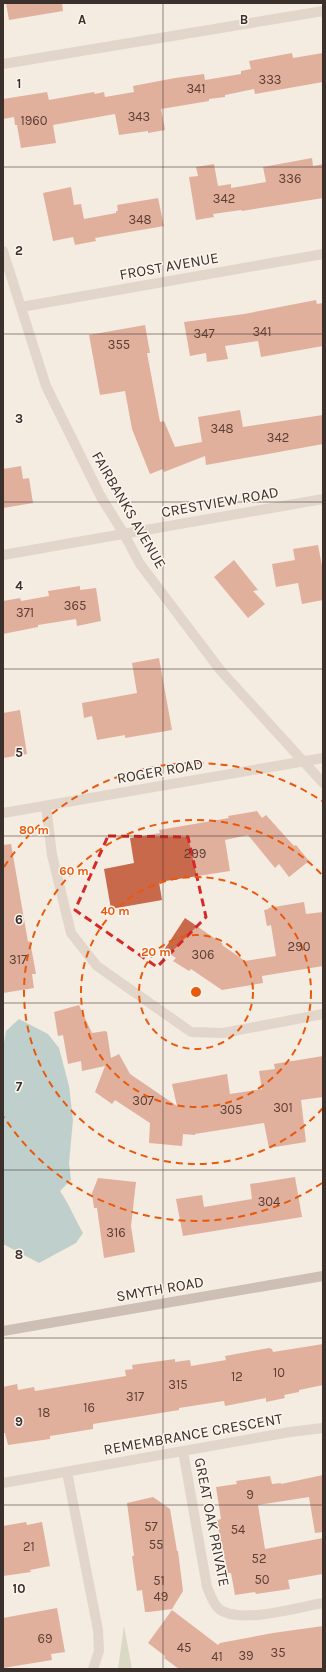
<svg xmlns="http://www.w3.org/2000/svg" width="326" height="1672" font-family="Karla,sans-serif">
  <rect width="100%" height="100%" fill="#f4ebe1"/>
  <path fill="#b8c4a0" d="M 124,1626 L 132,1669 L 118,1669 Z"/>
  <path fill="#7fb0b2" d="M 19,1019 L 48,1034 L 59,1048 L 69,1086 L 73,1120 L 69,1163 L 71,1180 L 60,1191 C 69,1204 75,1219 83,1233 L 76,1243 L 39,1263 L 3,1244 L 3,1048 L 6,1031 Z"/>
  <path fill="#c8694b" d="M 6,3 L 62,3 L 63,11 L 9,20 Z
    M 292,53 L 293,58 L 323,53 L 323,82 L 255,94 L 254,89 L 225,95 L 225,97 L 209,99 L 209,101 L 161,109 L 165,130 L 148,133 L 148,131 L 119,135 L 115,114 L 53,125 L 56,143 L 21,148 L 17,125 L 15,125 L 14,117 L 3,119 L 3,99 L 47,92 L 49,100 L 94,92 L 95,94 L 104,92 L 105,97 L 134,92 L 133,86 L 175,78 L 204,74 L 205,80 L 241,74 L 241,71 L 251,69 L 249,61 Z
    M 312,158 L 313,166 L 323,164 L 323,198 L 242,211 L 241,210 L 213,214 L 214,217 L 196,220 L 189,177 L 198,176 L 196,167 L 214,164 L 218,186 L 231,184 L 231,188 L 266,182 L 263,167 Z
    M 71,187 L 74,205 L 81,204 L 84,219 L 116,213 L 116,211 L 118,211 L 117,205 L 158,198 L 164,226 L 95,238 L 96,241 L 75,245 L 73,237 L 53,241 L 43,193 Z
    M 316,300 L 317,304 L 323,303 L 323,346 L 261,357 L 258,341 L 225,346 L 228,359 L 207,362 L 206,353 L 190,356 L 184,322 L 244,314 Z
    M 145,325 L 150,353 L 147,353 L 160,422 L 164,421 L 175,447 L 202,442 L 198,417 L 240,410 L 243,427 L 323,415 L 323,444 L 206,465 L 205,456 L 164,472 L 163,469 L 150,474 L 132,429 L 125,391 L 100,395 L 89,335 Z
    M 21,466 L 23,479 L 29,478 L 33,503 L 3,508 L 3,469 Z
    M 318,545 L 323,571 L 323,600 L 302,604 L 298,583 L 276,587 L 272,564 L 295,560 L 293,549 Z
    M 234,560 L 258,590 L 253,591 L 265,604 L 248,618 L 214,577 Z
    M 80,586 L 80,590 L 96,588 L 101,621 L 77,626 L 76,619 L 38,625 L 38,627 L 3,634 L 3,601 L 20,598 L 21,601 L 49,596 L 48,591 Z
    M 159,658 L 172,730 L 125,738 L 125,735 L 97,740 L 92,716 L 84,718 L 82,703 L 137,693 L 132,663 Z
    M 20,710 L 27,754 L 3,758 L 3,713 Z
    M 257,811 L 262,818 L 266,815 L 294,846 L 296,845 L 309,861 L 289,877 L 279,864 L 275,868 L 248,835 L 225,840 L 230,871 L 159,882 L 162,900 L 111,909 L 104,869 L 134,863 L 130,838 L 160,833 L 159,830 L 229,818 L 228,816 Z
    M 11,844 L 28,942 L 30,941 L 36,974 L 32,974 L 34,988 L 3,993 L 3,845 Z
    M 304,902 L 306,914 L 323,912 L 323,966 L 262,976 L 263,983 L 222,990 L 191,969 L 189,971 L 173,961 L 176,958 L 164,950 L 185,918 L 223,944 L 222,945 L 245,961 L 276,956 L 271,925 L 267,926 L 264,910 L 269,909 L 268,908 Z
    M 79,1005 L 92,1033 L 105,1031 L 107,1032 L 111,1058 L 119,1054 L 130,1074 L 177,1106 L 172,1084 L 227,1074 L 230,1094 L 262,1089 L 259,1071 L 275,1069 L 274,1064 L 323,1056 L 323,1097 L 301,1100 L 306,1142 L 269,1148 L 264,1123 L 195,1134 L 195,1135 L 183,1134 L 182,1146 L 149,1143 L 150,1123 L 115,1100 L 112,1104 L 95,1092 L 105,1066 L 82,1071 L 81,1061 L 68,1064 L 63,1035 L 58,1036 L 54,1012 Z
    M 295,1177 L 302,1217 L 183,1236 L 176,1199 L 202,1195 L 204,1207 L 252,1199 L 250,1184 Z
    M 98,1178 L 136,1182 L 131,1226 L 135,1252 L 104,1258 L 97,1208 L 94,1208 L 92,1193 Z
    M 323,1344 L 323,1385 L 299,1390 L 299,1392 L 284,1395 L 285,1398 L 266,1402 L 266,1398 L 225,1406 L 224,1401 L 179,1408 L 179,1410 L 93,1424 L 93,1429 L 50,1436 L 50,1439 L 8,1445 L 5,1433 L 3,1433 L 3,1387 L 17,1384 L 18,1390 L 34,1387 L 35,1391 L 126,1376 L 125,1370 L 133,1369 L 132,1365 L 175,1359 L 175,1362 L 190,1360 L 191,1366 L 226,1360 L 225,1356 L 269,1348 L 272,1349 L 273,1352 Z
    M 323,1475 L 323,1532 L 315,1533 L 309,1497 L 258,1505 L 265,1549 L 323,1538 L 323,1574 L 288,1580 L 290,1589 L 256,1594 L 255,1592 L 235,1595 L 231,1573 L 227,1573 L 222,1544 L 221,1544 L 217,1520 L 221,1519 L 216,1487 L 237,1484 L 236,1481 L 270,1476 L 272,1484 L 281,1483 L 281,1484 Z
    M 153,1497 L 170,1509 L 177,1551 L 178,1551 L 183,1591 L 172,1609 L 149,1612 L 145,1612 L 142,1590 L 137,1591 L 132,1556 L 134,1556 L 127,1503 Z
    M 26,1522 L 27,1525 L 42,1522 L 50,1566 L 30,1570 L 31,1572 L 3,1576 L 3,1526 Z
    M 57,1608 L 65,1652 L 51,1654 L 52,1660 L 3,1668 L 3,1618 Z
    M 172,1610 L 218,1645 L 220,1643 L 273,1633 L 323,1626 L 323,1669 L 179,1669 L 164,1658 L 165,1656 L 148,1643 Z"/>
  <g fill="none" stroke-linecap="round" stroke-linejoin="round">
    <path stroke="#cdbbac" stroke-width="10" d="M 3,64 L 323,11
      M 3,251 L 46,386 L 101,497 L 124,534 L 140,564 L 221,671 L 323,783
      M 21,307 L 323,254
      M 3,555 L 323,499
      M 46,806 L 52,855 L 71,933 L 97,966 L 191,1032 L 223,1033 L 323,1014
      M 3,813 L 323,758
      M 183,1451 L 207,1587 C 210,1595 213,1603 219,1609 C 239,1625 299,1607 323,1603
      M 67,1472 L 98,1630 L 99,1651 L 93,1669
      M 3,1483 L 290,1432 L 323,1428"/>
    <path stroke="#a18a7d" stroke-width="10" d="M 3,1331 L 323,1276"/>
  </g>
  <path d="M0 0H326V1672H0ZM 108,836 L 188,837 L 206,917 L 157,967 L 75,910 Z" fill="#f4ebe1" fill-opacity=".55" fill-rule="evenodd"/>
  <path fill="none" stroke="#d62828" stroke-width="3" stroke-dasharray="8 5" stroke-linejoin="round" d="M 108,836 L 188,837 L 206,917 L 157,967 L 75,910 Z"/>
  <path fill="none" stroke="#3b302b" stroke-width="1" stroke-opacity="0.55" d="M 163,3 L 163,1669M 3,167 L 323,167M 3,334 L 323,334M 3,502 L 323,502M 3,669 L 323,669M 3,836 L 323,836M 3,1003 L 323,1003M 3,1170 L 323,1170M 3,1338 L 323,1338M 3,1505 L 323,1505"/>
  <g fill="none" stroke="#e8590c" stroke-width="2" stroke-dasharray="7 5">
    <circle cx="196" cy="992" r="57"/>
    <circle cx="196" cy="992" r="115"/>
    <path d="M323 1108A172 172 0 1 1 323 876"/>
    <path d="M322 1183A229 229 0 0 1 4 1117M4 867A229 229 0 0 1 322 801"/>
  </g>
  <g text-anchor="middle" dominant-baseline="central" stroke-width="3" stroke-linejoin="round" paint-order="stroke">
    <g font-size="13" fill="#5e3e33">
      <text x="270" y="79">333</text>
      <text x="196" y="88">341</text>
      <text x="139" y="116">343</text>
      <text x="34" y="120">1960</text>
      <text x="290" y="178">336</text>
      <text x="224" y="198">342</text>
      <text x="140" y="219">348</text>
      <text x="262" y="331">341</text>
      <text x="204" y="333">347</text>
      <text x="119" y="344">355</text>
      <text x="222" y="428">348</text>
      <text x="278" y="437">342</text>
      <text x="75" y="605">365</text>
      <text x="25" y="612">371</text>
      <text x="195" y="853">299</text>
      <text x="299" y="946">290</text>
      <text x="203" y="954">306</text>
      <text x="18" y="959">317</text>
      <text x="143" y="1100">307</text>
      <text x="283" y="1107">301</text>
      <text x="231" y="1109">305</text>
      <text x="269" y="1201">304</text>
      <text x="116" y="1232">316</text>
      <text x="279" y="1372">10</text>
      <text x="237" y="1376">12</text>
      <text x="178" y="1384">315</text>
      <text x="135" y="1396">317</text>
      <text x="89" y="1407">16</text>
      <text x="44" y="1412">18</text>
      <text x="250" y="1494">9</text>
      <text x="151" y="1526">57</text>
      <text x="238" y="1529">54</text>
      <text x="156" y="1544">55</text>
      <text x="29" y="1546">21</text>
      <text x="259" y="1558">52</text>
      <text x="262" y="1579">50</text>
      <text x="159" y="1580">51</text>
      <text x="161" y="1596">49</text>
      <text x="45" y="1638">69</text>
      <text x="184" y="1647">45</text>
      <text x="278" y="1652">35</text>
      <text x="246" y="1655">39</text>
      <text x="217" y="1656">41</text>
    </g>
    <g font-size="15" fill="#3b302b" stroke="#fbf5ee">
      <text transform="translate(169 266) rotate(-10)">FROST AVENUE</text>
      <text transform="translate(220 502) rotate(-10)">CRESTVIEW ROAD</text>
      <text transform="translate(129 510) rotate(60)">FAIRBANKS AVENUE</text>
      <text transform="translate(160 771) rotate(-10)">ROGER ROAD</text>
      <text transform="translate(160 1289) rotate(-10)">SMYTH ROAD</text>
      <text transform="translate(193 1434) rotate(-10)">REMEMBRANCE CRESCENT</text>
      <text transform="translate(212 1522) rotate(79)">GREAT OAK PRIVATE</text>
    </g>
  </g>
  <g font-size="13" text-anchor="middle" font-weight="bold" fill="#3b302b" stroke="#fbf5ee" stroke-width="3" stroke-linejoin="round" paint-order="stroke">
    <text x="82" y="24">A</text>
    <text x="244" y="24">B</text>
    <text x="19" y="88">1</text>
    <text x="19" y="255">2</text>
    <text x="19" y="423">3</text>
    <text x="19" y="590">4</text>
    <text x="19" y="757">5</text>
    <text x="19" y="924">6</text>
    <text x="19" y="1091">7</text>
    <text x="19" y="1259">8</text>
    <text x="19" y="1426">9</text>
    <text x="19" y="1593">10</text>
  </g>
  <circle cx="196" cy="992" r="6" fill="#e8590c" stroke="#fbf5ee" stroke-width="2"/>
  <g font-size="12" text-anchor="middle" font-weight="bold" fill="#e8590c" stroke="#fbf5ee" stroke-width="3" stroke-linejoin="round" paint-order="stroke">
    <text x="34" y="834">80 m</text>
    <text x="74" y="875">60 m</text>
    <text x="115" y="915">40 m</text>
    <text x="156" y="956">20 m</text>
  </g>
  <rect width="326" height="1672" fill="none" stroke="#3b302b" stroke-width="8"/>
</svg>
